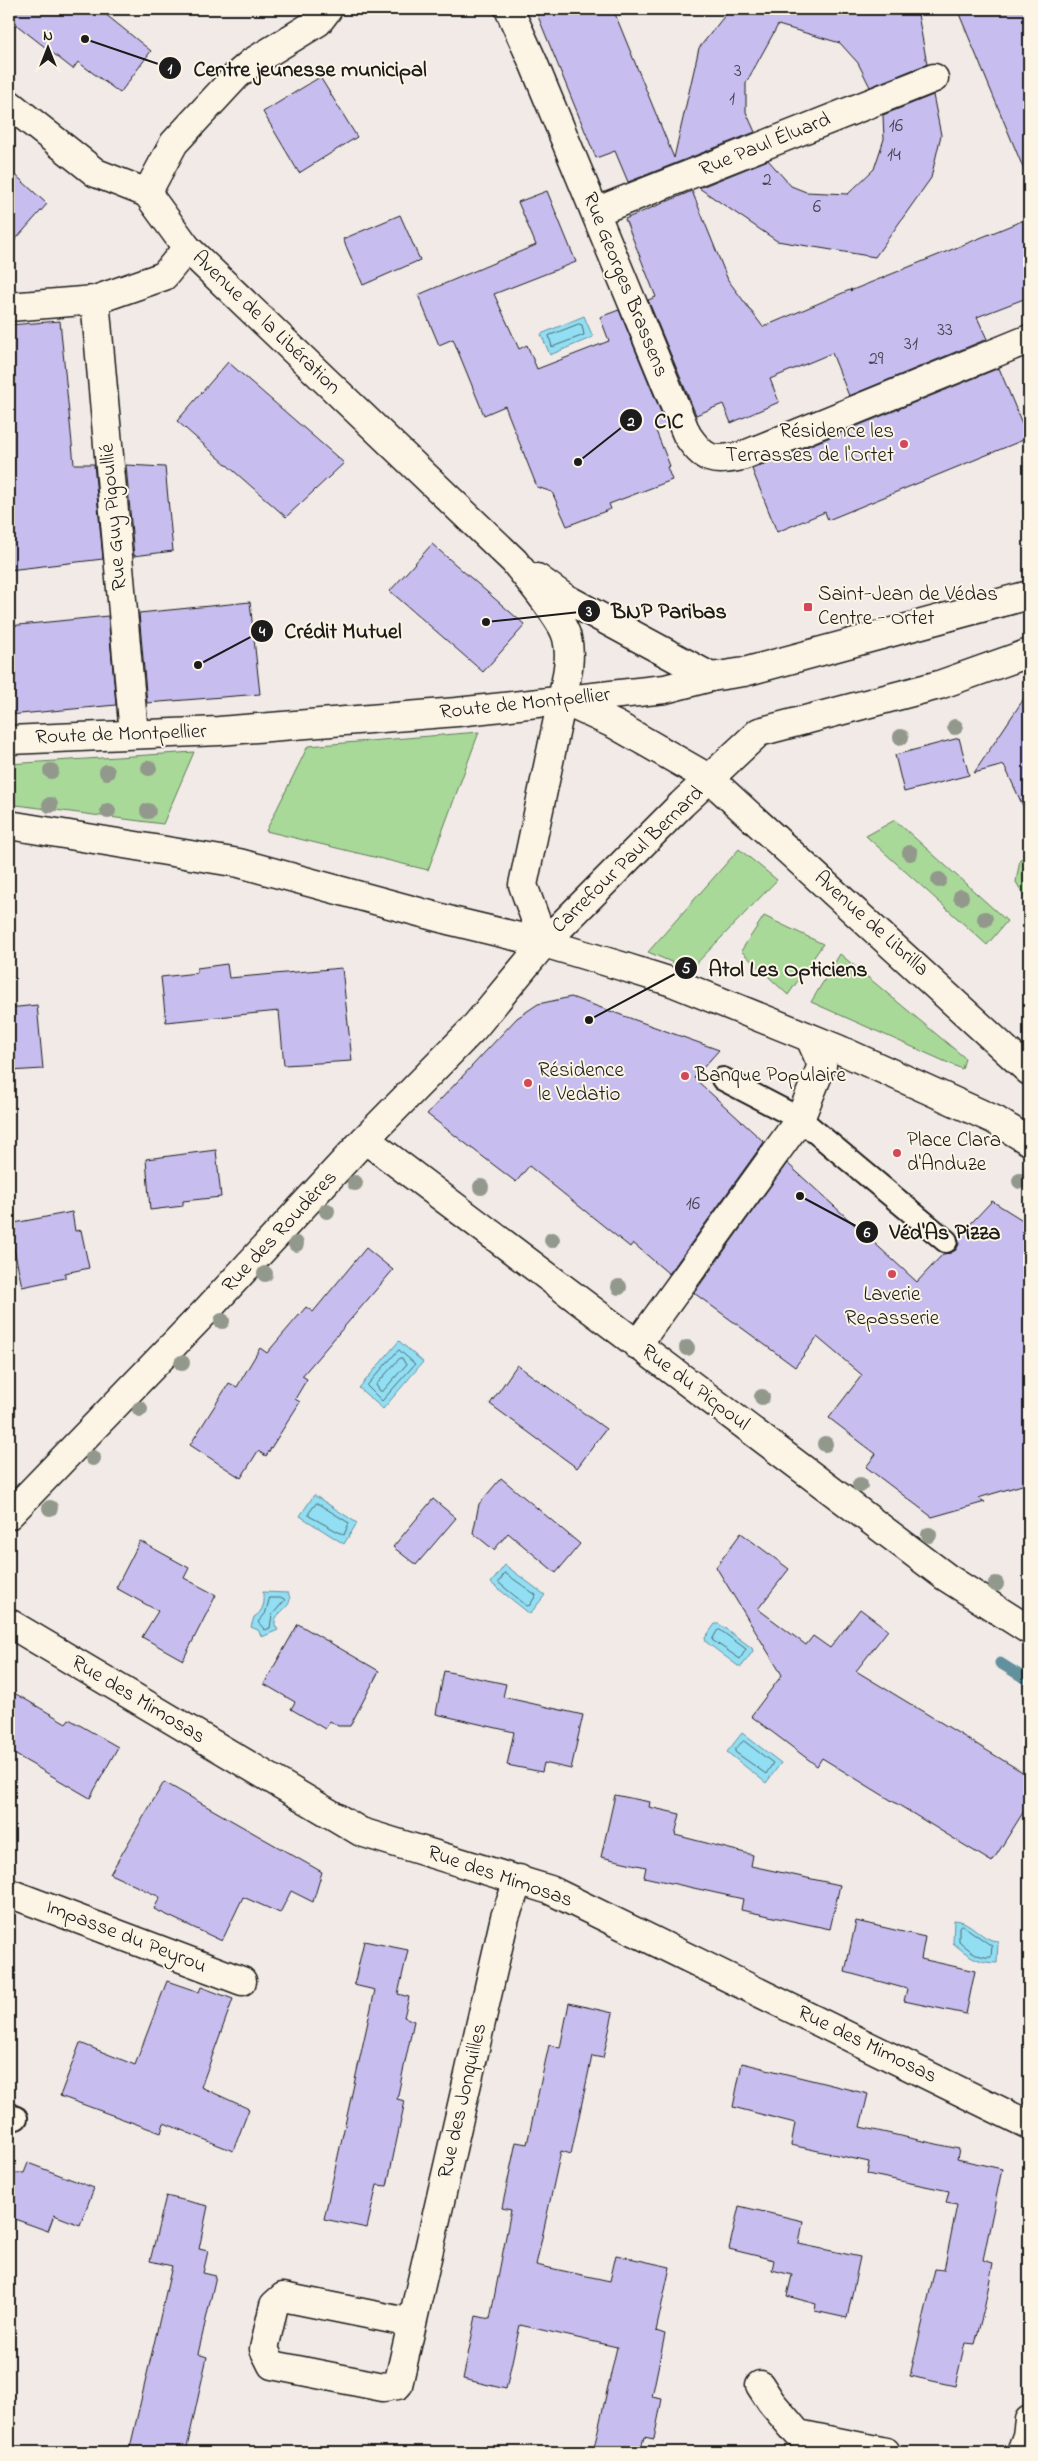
<svg xmlns="http://www.w3.org/2000/svg" width="1038" height="2461" font-family="'Indie Flower',sans-serif">
  <rect width="100%" height="100%" fill="#f1eae7"/>
  <filter id="ink" filterUnits="userSpaceOnUse"><feTurbulence type="fractalNoise" baseFrequency=".02" numOctaves="2"/><feDisplacementMap in="SourceGraphic" scale="10" xChannelSelector="R" yChannelSelector="G"/><feConvolveMatrix kernelMatrix="1 2 1 2 8 2 1 2 1" color-interpolation-filters="sRGB"/></filter>
  <g filter="url(#ink)">
    <path fill="#a8d999" stroke="#627a5a" d="M 479,732 L 428,870 L 266,831 L 308,746 Z
      M 194,752 L 163,824 L 9,804 L 9,764 Z
      M 895,820 L 1007,921 L 987,945 L 866,836 Z
      M 739,849 L 777,880 L 690,970 L 648,952 Z
      M 1029,857 L 1029,904 L 1016,882 L 1020,859 Z
      M 764,916 L 823,944 L 788,995 L 741,951 Z
      M 840,954 L 965,1058 L 962,1069 L 811,1002 Z"/>
    <path fill="#92def3" stroke="#63909d" d="M 584,316 L 593,337 L 550,355 L 541,334 Z
      M 399,1341 L 423,1362 L 383,1409 L 359,1388 Z
      M 314,1495 L 357,1523 L 344,1544 L 300,1516 Z
      M 505,1565 L 545,1595 L 530,1614 L 491,1583 Z
      M 263,1592 L 288,1593 C 295,1606 280,1609 275,1620 L 275,1625 L 278,1630 L 262,1637 L 258,1630 L 251,1627 L 254,1617 C 263,1612 266,1601 263,1592 Z
      M 715,1624 L 719,1624 L 752,1648 L 753,1651 L 742,1666 L 738,1666 L 706,1642 L 705,1638 Z
      M 742,1733 L 781,1763 L 766,1783 L 727,1752 Z
      M 954,1920 C 972,1920 981,1941 998,1941 L 997,1963 C 978,1963 967,1955 953,1943 Z"/>
    <g fill="none" stroke-linecap="round" stroke-linejoin="round">
      <path stroke="#4b6a72" stroke-width="1" d="M 579,324 L 582,325 L 584,335 L 552,347 L 549,336 Z
        M 399,1350 L 415,1364 L 382,1401 L 367,1386 Z
        M 402,1358 L 406,1365 L 383,1391 L 380,1391 L 376,1385 L 399,1359 Z
        M 317,1503 L 349,1523 L 344,1535 L 309,1516 L 309,1513 Z
        M 505,1573 L 536,1595 L 530,1605 L 527,1606 L 499,1583 Z
        M 270,1598 L 283,1598 L 285,1600 L 272,1615 L 270,1628 L 265,1630 L 258,1622 L 265,1614 Z
        M 720,1630 L 746,1649 L 740,1659 L 712,1640 L 717,1631 Z
        M 744,1741 L 773,1763 L 766,1774 L 735,1752 L 735,1749 Z
        M 962,1925 L 992,1946 L 991,1957 C 979,1959 968,1949 959,1941 L 959,1927 Z"/>
      <path stroke="#63909d" stroke-width="11" d="M 1000,1663 L 1029,1681"/>
    </g>
    <path fill="#c7beef" stroke="#1c1c1c" d="M 9,9 L 99,9 L 151,51 L 120,93 L 78,62 L 73,69 L 9,19 Z
      M 535,9 L 613,9 L 674,158 L 699,48 L 730,9 L 917,9 L 927,64 L 870,87 L 858,63 L 840,43 L 778,25 L 746,83 L 746,112 L 755,132 L 628,182 L 615,151 L 596,158 Z
      M 957,9 L 1029,9 L 1029,182 Z
      M 320,77 L 357,137 L 299,173 L 263,112 Z
      M 933,95 L 941,135 L 931,178 L 875,257 L 777,241 L 699,188 L 768,160 L 791,186 L 806,192 L 848,194 L 874,169 L 884,139 L 883,115 Z
      M 9,169 L 47,204 L 9,247 Z
      M 547,191 L 576,262 L 494,294 L 519,349 L 527,345 L 537,369 L 609,341 L 600,317 L 619,310 L 667,427 L 656,431 L 670,466 L 667,467 L 672,480 L 609,504 L 611,509 L 567,526 L 552,492 L 537,487 L 505,406 L 484,415 L 453,339 L 439,345 L 418,295 L 536,245 L 518,202 Z
      M 692,191 L 728,280 L 763,327 L 852,289 L 850,291 L 1029,218 L 1029,297 L 977,317 L 987,339 L 849,396 L 832,353 L 770,379 L 779,402 L 731,423 L 723,404 L 696,415 L 648,300 L 656,297 L 625,219 Z
      M 400,215 L 420,260 L 363,285 L 343,239 Z
      M 60,321 L 74,464 L 94,464 L 103,559 L 9,570 L 9,325 Z
      M 228,362 L 344,463 L 286,517 L 177,421 Z
      M 999,368 L 1028,438 L 828,520 L 825,512 L 777,532 L 752,469 Z
      M 126,465 L 165,467 L 173,551 L 134,556 Z
      M 432,544 L 525,625 L 483,672 L 390,591 Z
      M 250,602 L 260,694 L 147,703 L 139,613 Z
      M 108,616 L 116,705 L 9,715 L 9,626 Z
      M 1029,691 L 1029,819 L 1004,765 L 974,773 Z
      M 959,738 L 969,775 L 904,792 L 895,755 Z
      M 227,964 L 229,978 L 342,968 L 352,1061 L 284,1065 L 279,1011 L 166,1022 L 161,977 L 197,973 L 197,968 Z
      M 571,997 L 719,1050 L 694,1078 L 764,1142 L 669,1274 L 633,1243 L 630,1247 L 529,1166 L 516,1182 L 427,1114 L 517,1018 L 538,1004 Z
      M 37,1005 L 43,1069 L 9,1071 L 9,1008 Z
      M 216,1150 L 221,1197 L 183,1201 L 183,1206 L 150,1210 L 146,1159 Z
      M 787,1163 L 917,1282 L 943,1254 L 950,1253 L 956,1250 L 959,1244 L 958,1237 L 992,1201 L 1029,1224 L 1029,1483 L 978,1498 L 985,1502 L 932,1517 L 866,1467 L 876,1454 L 829,1418 L 862,1375 L 817,1337 L 795,1367 L 694,1293 Z
      M 72,1212 L 75,1231 L 81,1230 L 89,1268 L 65,1273 L 65,1278 L 22,1287 L 9,1224 Z
      M 366,1248 L 393,1270 L 302,1376 L 307,1379 L 295,1399 L 300,1402 L 266,1456 L 258,1451 L 241,1478 L 190,1445 L 229,1383 L 237,1387 L 260,1348 L 267,1353 L 306,1307 L 313,1312 Z
      M 517,1365 L 606,1429 L 577,1468 L 490,1404 Z
      M 501,1478 L 580,1544 L 556,1573 L 508,1533 L 494,1550 L 473,1533 L 479,1504 Z
      M 433,1499 L 456,1518 L 416,1565 L 393,1547 Z
      M 741,1533 L 789,1569 L 758,1609 L 806,1645 L 813,1636 L 830,1648 L 860,1609 L 888,1630 L 856,1671 L 1029,1776 L 1029,1803 L 992,1862 L 822,1758 L 817,1766 L 751,1716 L 782,1675 L 716,1567 Z
      M 140,1541 L 189,1568 L 184,1578 L 216,1595 L 183,1660 L 142,1637 L 158,1611 L 116,1588 Z
      M 298,1624 L 379,1671 L 350,1726 L 338,1726 L 330,1721 L 325,1729 L 291,1709 L 295,1702 L 264,1684 Z
      M 444,1671 L 506,1684 L 503,1697 L 583,1715 L 571,1769 L 544,1763 L 542,1772 L 507,1765 L 514,1732 L 436,1714 Z
      M 9,1690 L 66,1723 L 69,1719 L 118,1747 L 90,1798 L 9,1751 Z
      M 164,1782 L 322,1872 L 313,1902 L 291,1891 L 280,1913 L 243,1897 L 222,1941 L 154,1909 L 160,1897 L 110,1874 Z
      M 615,1795 L 650,1802 L 649,1807 L 680,1814 L 675,1835 L 753,1855 L 751,1866 L 840,1885 L 830,1929 L 741,1910 L 743,1899 L 644,1877 L 646,1867 L 601,1857 Z
      M 856,1921 L 925,1937 L 921,1959 L 975,1971 L 966,2014 L 904,2001 L 907,1989 L 845,1972 Z
      M 364,1941 L 408,1950 L 398,1994 L 409,1997 L 404,2017 L 414,2021 L 397,2099 L 405,2101 L 387,2186 L 377,2185 L 367,2228 L 324,2219 L 375,1990 L 354,1985 Z
      M 167,1981 L 199,1992 L 201,1987 L 233,1999 L 201,2087 L 249,2109 L 233,2151 L 164,2123 L 161,2133 L 60,2096 L 80,2043 L 135,2065 Z
      M 569,2003 L 613,2013 L 603,2058 L 592,2056 L 571,2154 L 561,2151 L 536,2265 L 610,2281 L 616,2255 L 670,2267 L 656,2331 L 665,2334 L 652,2397 L 662,2399 L 654,2439 L 644,2437 L 640,2452 L 593,2452 L 617,2347 L 520,2325 L 506,2389 L 463,2379 L 476,2316 L 490,2319 L 511,2210 L 502,2208 L 516,2142 L 527,2144 L 549,2045 L 560,2048 Z
      M 742,2063 L 868,2094 L 860,2127 L 959,2149 L 957,2159 L 1002,2169 L 983,2260 L 993,2263 L 985,2305 L 975,2344 L 965,2343 L 955,2386 L 910,2376 L 935,2269 L 944,2270 L 957,2205 L 946,2203 L 949,2191 L 867,2174 L 869,2162 L 791,2145 L 795,2123 L 733,2107 Z
      M 28,2163 L 94,2188 L 80,2225 L 54,2215 L 48,2231 L 9,2217 L 9,2173 L 24,2173 Z
      M 166,2196 L 208,2206 L 199,2249 L 208,2251 L 203,2273 L 216,2276 L 198,2354 L 207,2357 L 186,2452 L 129,2452 L 172,2266 L 150,2261 Z
      M 739,2206 L 803,2221 L 799,2244 L 860,2257 L 847,2318 L 815,2311 L 816,2304 L 787,2296 L 792,2275 L 772,2270 L 774,2260 L 729,2249 Z"/>
    <g fill="none" stroke-linecap="round" stroke-linejoin="round">
      <g stroke="#1c1c1c" stroke-width="26">
        <path id="service" d="M 723,1079 L 800,1119 L 946,1241
          M 9,2115 L 16,2118"/>
      </g>
      <g stroke="#1c1c1c" stroke-width="31">
        <path id="minor" d="M 509,9 L 533,62 L 687,435 C 705,461 712,462 742,456 L 1029,339
          M 9,104 L 96,173 L 147,193
          M 595,212 L 934,78
          M 95,300 L 134,734
          M 9,307 L 95,300 L 164,276 L 187,248
          M 365,1139 L 946,1577 L 1029,1630
          M 637,1345 L 800,1119 L 822,1065 L 810,1038
          M 9,1515 L 207,1310 L 365,1139 L 473,1029 L 544,943
          M 9,1623 L 361,1832 L 550,1890 L 1029,2125
          M 9,1893 L 242,1981
          M 412,2323 L 283,2297 L 274,2305 L 264,2349 L 272,2365 L 383,2387 L 398,2385 L 505,1917 L 519,1879
          M 760,2385 L 771,2402 L 798,2434 L 886,2452
          M 1021,2452 L 1027,2436 L 1029,2420"/>
      </g>
      <g stroke="#1c1c1c" stroke-width="31">
        <path id="tertiary" d="M 328,9 L 318,22 L 251,63 L 236,76 L 174,143 L 147,193 L 187,248 L 514,561 C 527,578 563,619 567,638 C 572,658 566,680 562,700
          M 537,578 L 565,598 L 711,677"/>
      </g>
      <g stroke="#1c1c1c" stroke-width="31">
        <path id="primary" d="M 562,700 L 616,725 L 710,779 L 1029,1071
          M 9,740 L 219,731 L 457,712 L 665,689 L 711,677 L 744,672 L 1029,595
          M 9,825 L 239,863 L 452,921 L 544,943 L 621,966 L 672,982 L 838,1049 L 995,1120 L 1029,1141
          M 544,943 L 682,804 L 759,732 L 939,685 L 1029,653
          M 544,943 L 523,885 L 562,700"/>
      </g>
      <use href="#service" stroke="#fcf5e5" stroke-width="22"/>
      <use href="#minor" stroke="#fcf5e5" stroke-width="28"/>
      <use href="#tertiary" stroke="#fcf5e5" stroke-width="28"/>
      <use href="#primary" stroke="#fcf5e5" stroke-width="28"/>
    </g>
    <g fill="#93988c">
      <circle cx="955" cy="727" r="8"/>
      <circle cx="901" cy="737" r="8"/>
      <circle cx="149" cy="768" r="8"/>
      <circle cx="51" cy="771" r="8"/>
      <circle cx="107" cy="772" r="8"/>
      <circle cx="50" cy="805" r="8"/>
      <circle cx="108" cy="811" r="8"/>
      <circle cx="148" cy="811" r="8"/>
      <circle cx="910" cy="853" r="8"/>
      <circle cx="939" cy="880" r="8"/>
      <circle cx="961" cy="897" r="8"/>
      <circle cx="985" cy="919" r="8"/>
      <circle cx="1020" cy="1181" r="8"/>
      <circle cx="355" cy="1183" r="8"/>
      <circle cx="481" cy="1187" r="8"/>
      <circle cx="327" cy="1211" r="8"/>
      <circle cx="552" cy="1240" r="8"/>
      <circle cx="296" cy="1244" r="8"/>
      <circle cx="265" cy="1274" r="8"/>
      <circle cx="619" cy="1287" r="8"/>
      <circle cx="222" cy="1321" r="8"/>
      <circle cx="687" cy="1348" r="8"/>
      <circle cx="182" cy="1363" r="8"/>
      <circle cx="762" cy="1397" r="8"/>
      <circle cx="140" cy="1409" r="8"/>
      <circle cx="825" cy="1444" r="8"/>
      <circle cx="93" cy="1458" r="8"/>
      <circle cx="860" cy="1485" r="8"/>
      <circle cx="50" cy="1508" r="8"/>
      <circle cx="929" cy="1535" r="8"/>
      <circle cx="996" cy="1584" r="8"/>
    </g>
  </g>
  <g fill="#d1495b" stroke="#fcf5e5" stroke-width="2">
    <circle cx="904" cy="444" r="5"/>
    <rect x="803" y="602" width="10" height="10" rx="2.5"/>
    <circle cx="685" cy="1076" r="5"/>
    <circle cx="528" cy="1083" r="5"/>
    <circle cx="897" cy="1153" r="5"/>
    <circle cx="892" cy="1274" r="5"/>
  </g>
  <g text-anchor="middle" dominant-baseline="central" stroke-width="4" stroke-linejoin="round" paint-order="stroke">
    <g font-size="19" fill="#474451">
      <text x="738" y="71">3</text>
      <text x="732" y="99">1</text>
      <text x="896" y="126">16</text>
      <text x="894" y="155">14</text>
      <text x="767" y="180">2</text>
      <text x="817" y="207">6</text>
      <text x="945" y="330">33</text>
      <text x="911" y="344">31</text>
      <text x="876" y="359">29</text>
      <text x="693" y="1204">16</text>
    </g>
    <g font-size="21" fill="#1c1c1c" stroke="#fcf5e5">
      <text transform="translate(765 145) rotate(-22)">Rue Paul Éluard</text>
      <text transform="translate(625 285) rotate(68)">Rue Georges Brassens</text>
      <text transform="translate(266 323) rotate(44)">Avenue de la Libération</text>
      <text transform="translate(114 517) rotate(-95)">Rue Guy Pigoullié</text>
      <text transform="translate(525 704) rotate(-6)">Route de Montpellier</text>
      <text transform="translate(121 735) rotate(-2)">Route de Montpellier</text>
      <text transform="translate(628 860) rotate(-44)">Carrefour Paul Bernard</text>
      <text transform="translate(871 924) rotate(42)">Avenue de Librilla</text>
      <text transform="translate(280 1232) rotate(-47)">Rue des Roudères</text>
      <text transform="translate(695 1388) rotate(37)">Rue du Picpoul</text>
      <text transform="translate(138 1700) rotate(31)">Rue des Mimosas</text>
      <text transform="translate(500 1877) rotate(19)">Rue des Mimosas</text>
      <text transform="translate(126 1937) rotate(21)">Impasse du Peyrou</text>
      <text transform="translate(867 2045) rotate(26)">Rue des Mimosas</text>
      <text transform="translate(463 2101) rotate(-77)">Rue des Jonquilles</text>
    </g>
    <g font-size="21" fill="#1c1c1c" stroke="#fcf5e5" text-anchor="start">
      <text x="894" y="432" text-anchor="end">Résidence les<tspan x="894" dy="24">Terrasses de l'Ortet</tspan></text>
      <text x="818" y="595">Saint-Jean de Védas<tspan x="818" dy="24">Centre - Ortet</tspan></text>
      <text x="538" y="1071">Résidence<tspan x="538" dy="24">le Vedatio</tspan></text>
      <text x="695" y="1076">Banque Populaire</text>
      <text x="907" y="1141">Place Clara<tspan x="907" dy="24">d'Anduze</tspan></text>
      <text x="892" y="1295" text-anchor="middle">Laverie<tspan x="892" dy="24">Repasserie</tspan></text>
    </g>
  </g>
  <path fill="none" stroke="#1c1c1c" stroke-width="2" d="M85 39L170 68M578 462L631 420M486 622L589 611M198 665L262 631M589 1020L686 968M800 1196L867 1232"/>
  <g fill="#1c1c1c" stroke="#fcf5e5" stroke-width="2">
    <circle cx="85" cy="39" r="5"/>
    <circle cx="578" cy="462" r="5"/>
    <circle cx="486" cy="622" r="5"/>
    <circle cx="198" cy="665" r="5"/>
    <circle cx="589" cy="1020" r="5"/>
    <circle cx="800" cy="1196" r="5"/>
    <circle cx="170" cy="68" r="12"/>
    <circle cx="631" cy="420" r="12"/>
    <circle cx="589" cy="611" r="12"/>
    <circle cx="262" cy="631" r="12"/>
    <circle cx="686" cy="968" r="12"/>
    <circle cx="867" cy="1232" r="12"/>
  </g>
  <g font-size="15" text-anchor="middle" font-weight="bold" fill="#fff">
    <text x="170" y="73">1</text>
    <text x="631" y="426">2</text>
    <text x="589" y="616">3</text>
    <text x="262" y="636">4</text>
    <text x="686" y="973">5</text>
    <text x="867" y="1237">6</text>
  </g>
  <g font-size="22" text-anchor="middle" font-weight="bold" fill="#1c1c1c" stroke="#fcf5e5" stroke-width="4" stroke-linejoin="round" paint-order="stroke">
    <text x="310" y="76">Centre jeunesse municipal</text>
    <text x="669" y="428">CIC</text>
    <text x="669" y="618">BNP Paribas</text>
    <text x="343" y="638">Crédit Mutuel</text>
    <text x="788" y="976">Atol Les Opticiens</text>
    <text x="945" y="1239">Véd'As Pizza</text>
  </g>
  <rect width="1038" height="2461" fill="none" stroke="#fcf5e5" stroke-width="30"/>
  <rect x="15" y="15" width="1008" height="2431" fill="none" stroke="#1c1c1c" stroke-width="2" filter="url(#ink)"/>
  <g transform="translate(48 48)" stroke="#fcf5e5" stroke-width="4" paint-order="stroke">
  <path d="M0-4L9 19L0 12L-9 19Z" fill="#1c1c1c"/>
  <text y="-8" font-size="14" font-weight="bold" text-anchor="middle" fill="#1c1c1c">N</text>
  </g>
</svg>
